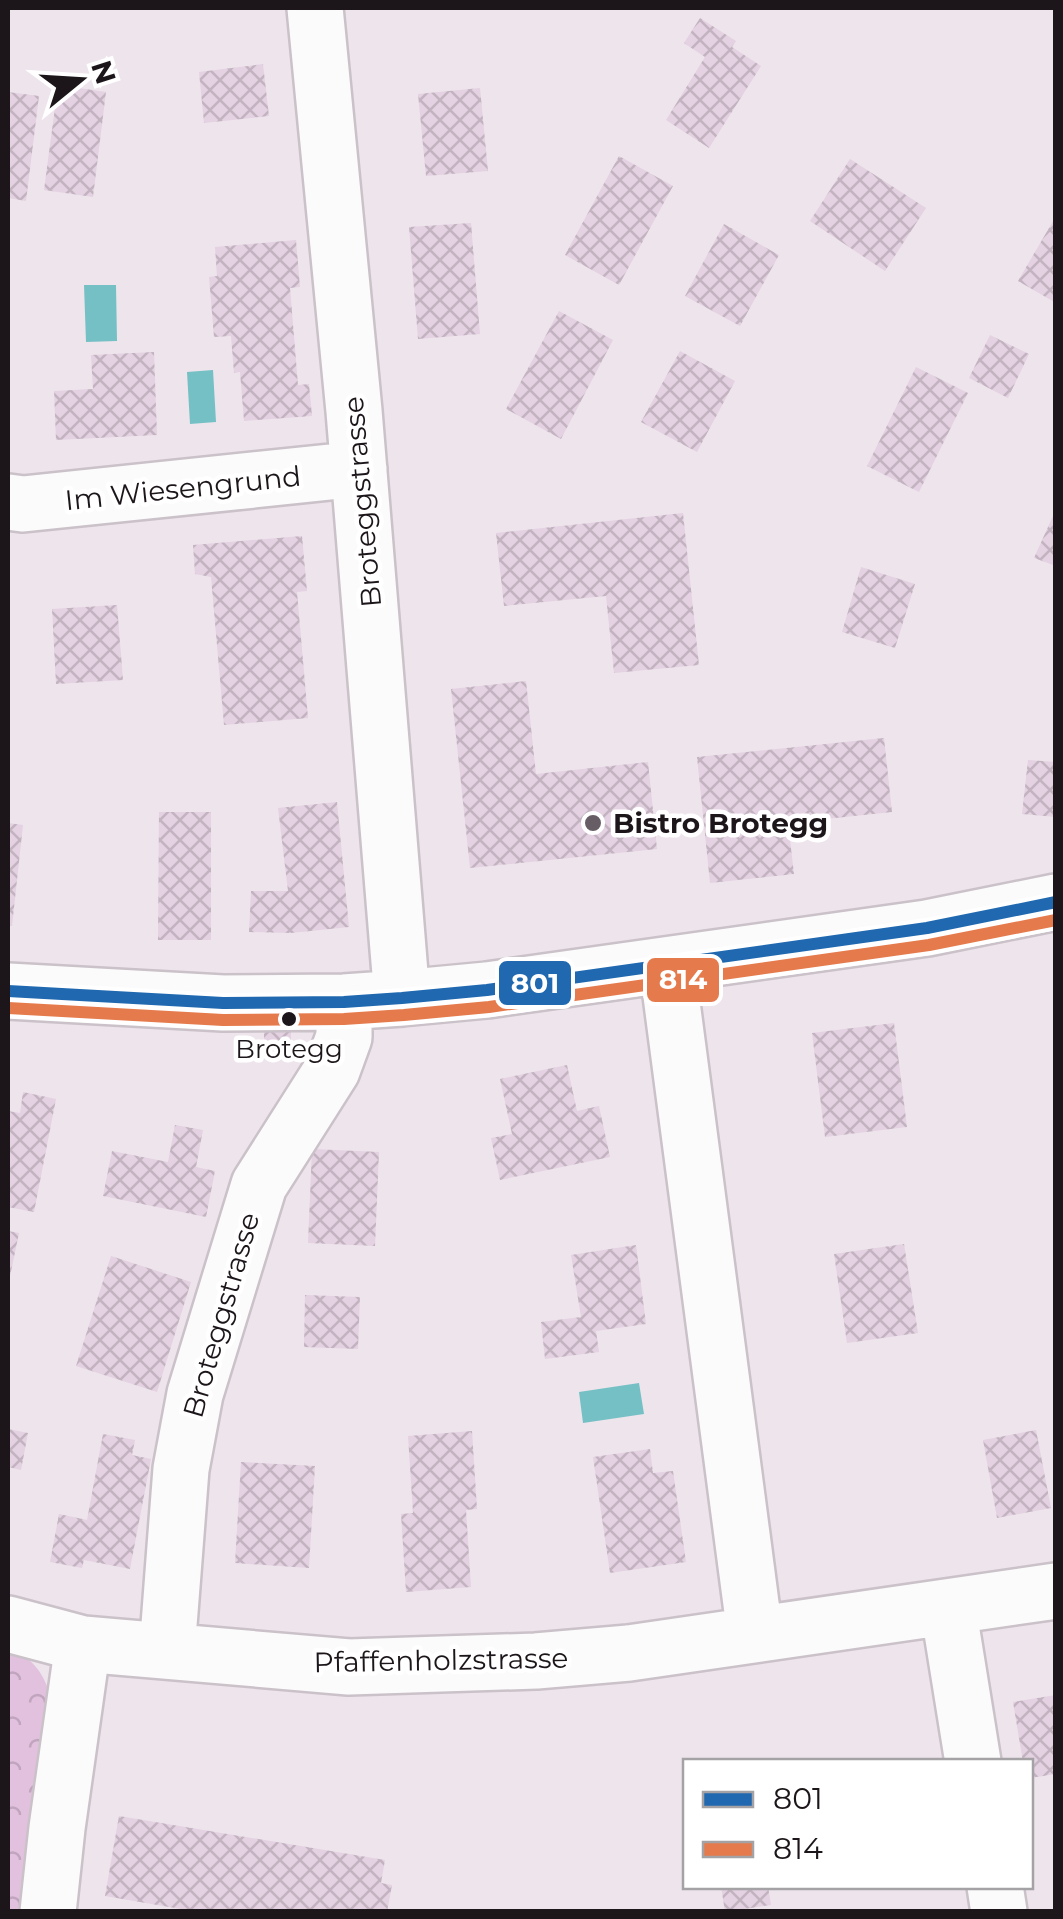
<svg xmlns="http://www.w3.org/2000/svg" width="1063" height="1919" font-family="Montserrat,sans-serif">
  <defs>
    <pattern id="park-crowns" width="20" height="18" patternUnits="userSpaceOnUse" patternTransform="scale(2.5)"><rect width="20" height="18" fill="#e2c1de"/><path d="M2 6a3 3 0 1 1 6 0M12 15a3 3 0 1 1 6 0" fill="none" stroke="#c1a5be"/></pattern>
    <pattern id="building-cross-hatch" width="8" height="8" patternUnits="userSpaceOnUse" patternTransform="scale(2.5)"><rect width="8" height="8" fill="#e4d1e2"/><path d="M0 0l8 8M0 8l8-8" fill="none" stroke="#c3b3c1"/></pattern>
  </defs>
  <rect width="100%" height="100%" fill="#eee4ec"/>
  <path fill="url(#park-crowns)" d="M 8,1649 C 30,1656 42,1670 49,1692 L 21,1911 L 8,1912 Z"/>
  <path fill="#74c0c5" d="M 116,285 L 117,341 L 86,342 L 84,285 Z
    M 213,370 L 216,422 L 190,424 L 187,372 Z
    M 639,1383 L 644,1414 L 583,1423 L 579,1392 Z"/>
  <path fill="url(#building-cross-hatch)" d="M 700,18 L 736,41 L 732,47 L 761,66 L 709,148 L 666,120 L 705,57 L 684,43 Z
    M 263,64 L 269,116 L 204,123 L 199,72 Z
    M 58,85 L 106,92 L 93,197 L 44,190 Z
    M 480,88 L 488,171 L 426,176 L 418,94 Z
    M 8,92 L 39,96 L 26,201 L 8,198 Z
    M 619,156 L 673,186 L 619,285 L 565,255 Z
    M 850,159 L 926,208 L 885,271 L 810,221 Z
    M 1056,216 L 1056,303 L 1018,281 Z
    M 471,223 L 480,334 L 418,339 L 409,227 Z
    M 724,224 L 779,255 L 740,326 L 685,296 Z
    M 296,240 L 300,287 L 290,288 L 298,385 L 309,384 L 312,416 L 244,421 L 240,372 L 234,373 L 231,336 L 214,337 L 209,277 L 217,276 L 215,247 Z
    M 559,311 L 613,340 L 561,439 L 506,409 Z
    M 990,335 L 1029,354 L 1008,398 L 969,378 Z
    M 680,351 L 735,381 L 697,452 L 641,422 Z
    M 154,352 L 157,435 L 56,440 L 54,391 L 93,389 L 91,355 Z
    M 916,367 L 968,393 L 919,492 L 867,466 Z
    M 683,513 L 699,665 L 614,673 L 606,596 L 504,606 L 496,533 Z
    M 1053,516 L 1056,518 L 1056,566 L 1034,558 Z
    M 302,536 L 307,591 L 297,592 L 308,718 L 224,725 L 211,577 L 195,574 L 193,545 Z
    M 861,567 L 915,584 L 895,648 L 842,632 Z
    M 117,605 L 123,680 L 56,684 L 52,609 Z
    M 526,681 L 536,774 L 648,762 L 657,849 L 470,868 L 451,689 Z
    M 884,738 L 892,812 L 788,823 L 794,874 L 710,883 L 697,757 Z
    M 1028,760 L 1056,762 L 1056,817 L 1022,814 Z
    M 337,802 L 349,927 L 291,933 L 249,932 L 251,891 L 288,891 L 278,808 Z
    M 159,812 L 211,812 L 211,940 L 158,940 Z
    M 8,823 L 23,825 L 12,926 L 8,926 Z
    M 894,1023 L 907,1127 L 825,1137 L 812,1033 Z
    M 264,1032 L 291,1032 L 291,1045 L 264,1046 Z
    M 567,1065 L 577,1111 L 599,1106 L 610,1157 L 500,1180 L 491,1138 L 512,1134 L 500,1079 Z
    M 23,1092 L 56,1099 L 34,1212 L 8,1207 L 8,1111 L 20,1113 Z
    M 175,1125 L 203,1130 L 196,1167 L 215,1171 L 206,1217 L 103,1196 L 112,1151 L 168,1162 Z
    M 312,1149 L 379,1152 L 375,1246 L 308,1243 Z
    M 8,1231 L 19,1233 L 9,1281 L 8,1281 Z
    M 904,1244 L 918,1333 L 847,1343 L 834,1254 Z
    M 636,1245 L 646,1324 L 596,1331 L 599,1352 L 545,1359 L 541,1322 L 581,1317 L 571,1255 Z
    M 111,1256 L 191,1282 L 157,1392 L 76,1366 Z
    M 305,1295 L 360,1297 L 358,1349 L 304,1347 Z
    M 8,1429 L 28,1433 L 21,1470 L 8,1467 Z
    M 1036,1430 L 1051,1508 L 997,1518 L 983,1440 Z
    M 472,1431 L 477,1509 L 466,1510 L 471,1587 L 406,1592 L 401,1514 L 413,1513 L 408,1436 Z
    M 103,1434 L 135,1440 L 132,1455 L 151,1459 L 130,1569 L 84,1560 L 82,1568 L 50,1562 L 59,1514 L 87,1520 Z
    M 650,1449 L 653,1473 L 673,1471 L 686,1562 L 610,1573 L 593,1457 Z
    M 241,1462 L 315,1466 L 309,1568 L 235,1563 Z
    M 1056,1695 L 1056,1774 L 1030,1778 L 1030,1762 L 1023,1762 L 1013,1702 Z
    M 119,1816 L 385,1860 L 381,1883 L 392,1885 L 387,1912 L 198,1912 L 105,1896 Z
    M 721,1886 L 768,1886 L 771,1905 L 725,1912 Z"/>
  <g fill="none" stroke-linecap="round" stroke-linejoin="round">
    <g stroke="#cac2c8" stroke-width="60">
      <path id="minor" d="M 315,8 L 354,411 L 402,998
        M 8,502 L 23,504 L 359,469
        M 667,965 L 755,1634
        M 8,991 L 223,1003 L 344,1002 L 402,998 L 487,990 L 927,928 L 1056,902
        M 948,1607 L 973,1762
        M 8,1624 L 83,1644 L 349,1667 L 536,1661 L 629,1653 L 1056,1591
        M 167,1651 L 181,1469 L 195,1394 L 259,1185 L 332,1070 L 344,1037 L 344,1002
        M 995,1886 L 999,1912
        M 48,1912 L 57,1828 L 83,1644"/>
    </g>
    <use href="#minor" stroke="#fcfbfc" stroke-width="55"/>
    <g stroke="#fff" stroke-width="20">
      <path id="bus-1" d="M 8,991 L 223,1003 L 344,1002 L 402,998 L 487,990 L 927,928 L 1056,902"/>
    </g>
    <g stroke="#fff" stroke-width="20">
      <path id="bus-2" d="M 8,1008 L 223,1020 L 344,1019 L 404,1015 L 489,1007 L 929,945 L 1056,920"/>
    </g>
    <use href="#bus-1" stroke="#2069b0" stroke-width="12"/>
    <use href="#bus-2" stroke="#e57b4c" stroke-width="12"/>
  </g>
  <circle fill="#665e64" stroke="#fff" stroke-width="4" cx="593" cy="823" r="10"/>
  <circle fill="#1c161b" stroke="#fff" stroke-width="4" cx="289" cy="1019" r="9"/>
  <g text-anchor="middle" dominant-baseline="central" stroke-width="9" stroke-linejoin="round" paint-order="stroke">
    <g font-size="26" fill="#1c161b" stroke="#fff">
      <text x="289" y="1049">Brotegg</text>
    </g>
    <g font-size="28" fill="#1c161b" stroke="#fff">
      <text transform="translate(183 488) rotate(-6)">Im Wiesengrund</text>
      <text transform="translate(362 502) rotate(-95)">Broteggstrasse</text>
      <text transform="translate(221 1315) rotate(-74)">Broteggstrasse</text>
      <text transform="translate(441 1660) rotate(-1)">Pfaffenholzstrasse</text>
    </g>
    <g font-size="28" font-weight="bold" fill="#1c161b" stroke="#fff" text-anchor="start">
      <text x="613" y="823">Bistro Brotegg</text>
    </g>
  </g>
  <g stroke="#fff" stroke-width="4">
    <rect x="645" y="956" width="76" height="48" rx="10" fill="#e57b4c"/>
    <rect x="497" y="959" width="76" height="48" rx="10" fill="#2069b0"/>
  </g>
  <g font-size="28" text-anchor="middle" font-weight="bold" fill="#fff">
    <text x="683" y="989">814</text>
    <text x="535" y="993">801</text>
  </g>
  <rect width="1063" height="1919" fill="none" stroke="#1c161b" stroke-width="20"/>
  <rect x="683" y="1759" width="350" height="130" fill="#ffffff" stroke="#a4a2a4" stroke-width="2.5"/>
  <rect x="703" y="1792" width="50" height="15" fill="#2069b0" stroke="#a4a2a4" stroke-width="2.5"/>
  <text x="773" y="1809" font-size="30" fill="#1c161b">801</text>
  <rect x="703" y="1842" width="50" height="15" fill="#e57b4c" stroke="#a4a2a4" stroke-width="2.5"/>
  <text x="773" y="1859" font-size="30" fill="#1c161b">814</text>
  <g transform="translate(80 80) rotate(72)" stroke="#ffffff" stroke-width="8" paint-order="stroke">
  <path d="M0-8L18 38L0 25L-18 38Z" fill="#1c161b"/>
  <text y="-15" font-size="28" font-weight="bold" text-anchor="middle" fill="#1c161b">N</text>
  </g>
</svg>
